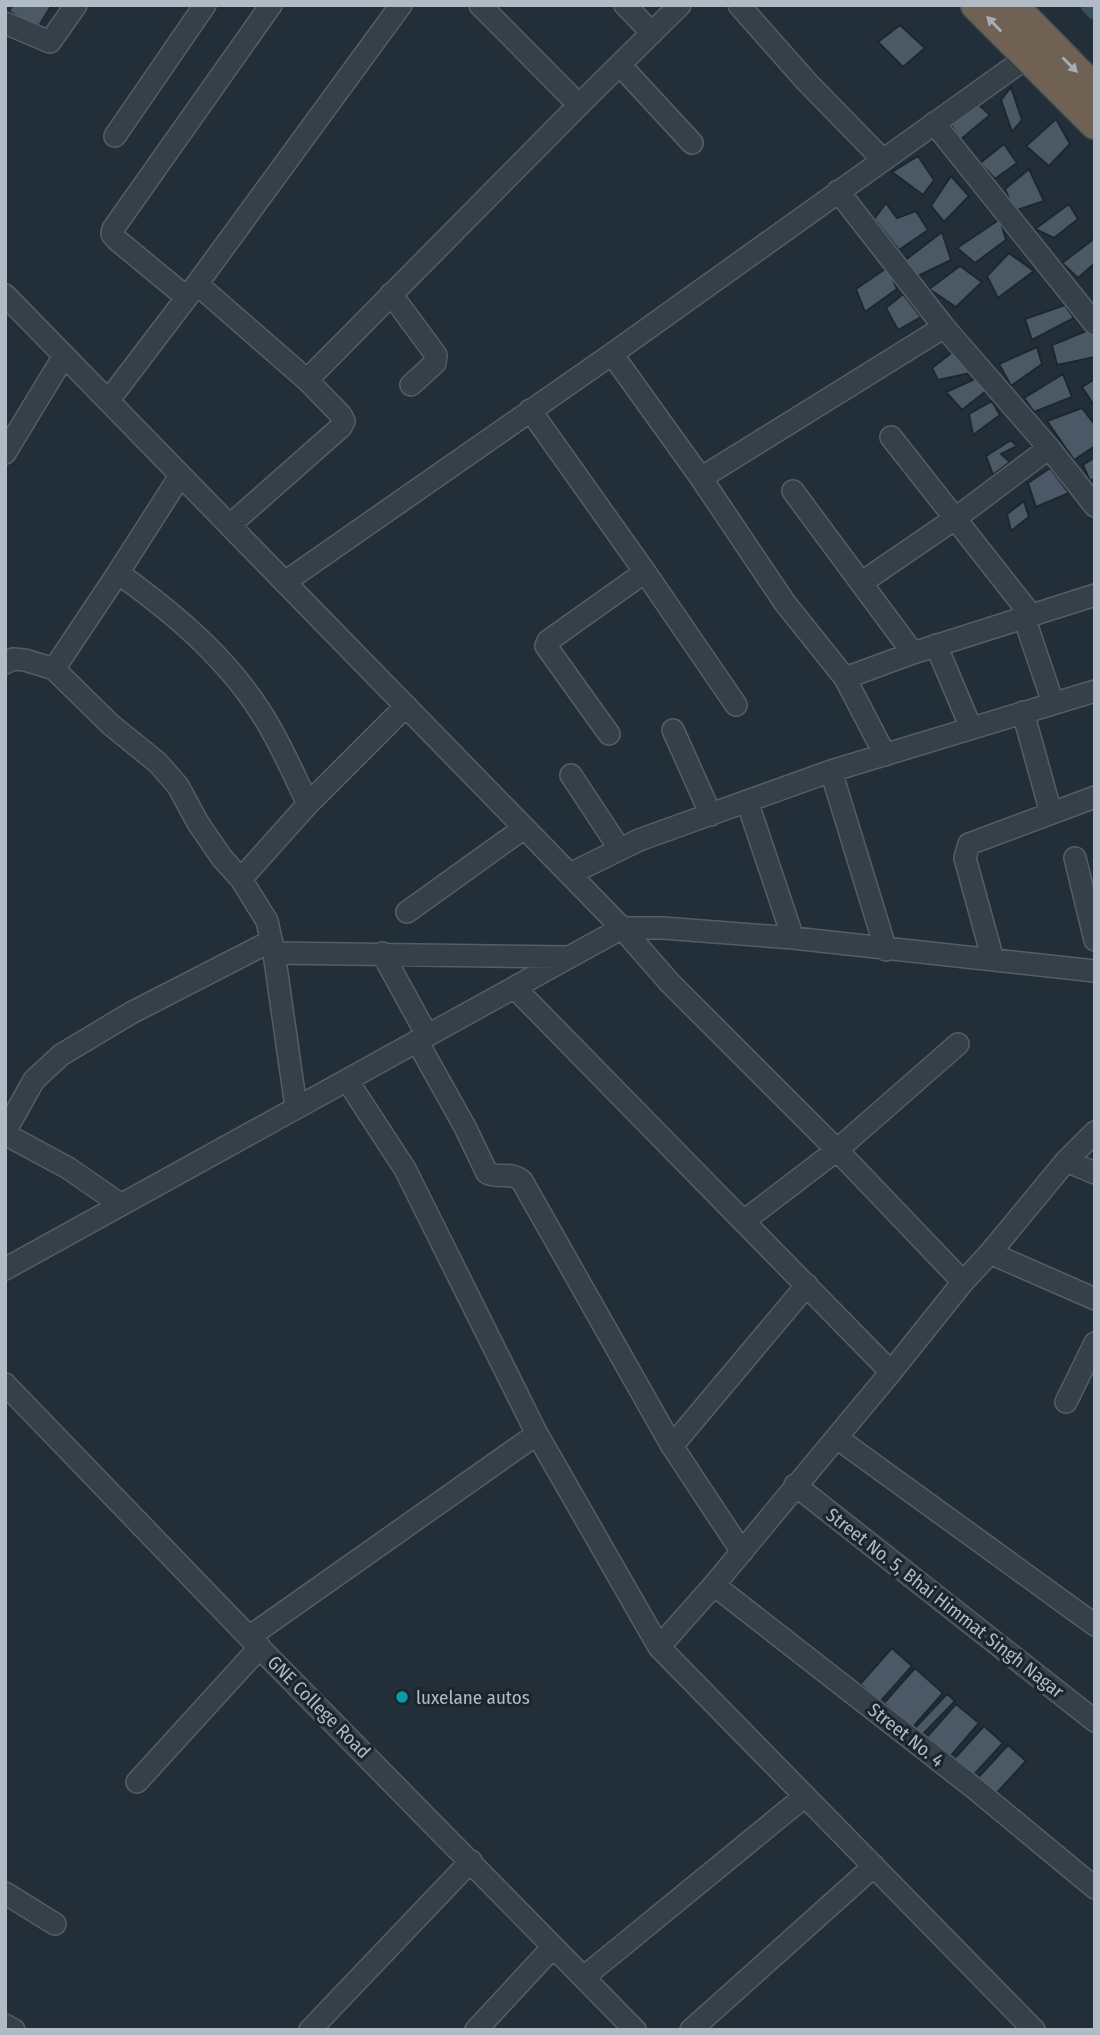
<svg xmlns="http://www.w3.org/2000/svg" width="1100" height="2035" font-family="'Fira Sans Condensed',sans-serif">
  <rect width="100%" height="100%" fill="#222f39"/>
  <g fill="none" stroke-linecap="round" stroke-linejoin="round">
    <path stroke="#364d60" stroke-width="19" d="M 1090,5 L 1095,10"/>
  </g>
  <path fill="#4a5965" stroke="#1d2730" stroke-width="2" d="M 13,5 L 49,5 L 51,6 L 37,29 L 9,11 Z
    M 900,25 L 925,48 L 903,67 L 878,42 Z
    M 1011,87 L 1022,120 L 1012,132 L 1001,100 Z
    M 978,104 L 990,115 L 960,140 L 950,123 Z
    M 1056,119 L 1070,144 L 1049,166 L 1026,146 Z
    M 1004,144 L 1017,163 L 995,179 L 980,163 Z
    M 918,156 L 934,180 L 923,195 L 892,172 Z
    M 1029,169 L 1044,201 L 1014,211 L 1005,189 Z
    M 951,176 L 969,196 L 944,222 L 931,206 Z
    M 886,203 L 897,218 L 916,211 L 928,230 L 899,250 L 874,219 Z
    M 1069,204 L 1078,219 L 1054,238 L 1035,229 Z
    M 1000,219 L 1006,240 L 975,263 L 957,248 Z
    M 942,232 L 951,260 L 916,277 L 904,261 Z
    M 1095,238 L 1095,263 L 1078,278 L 1062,263 Z
    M 1009,253 L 1034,271 L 998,298 L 987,276 Z
    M 960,266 L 982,282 L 956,307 L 929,289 Z
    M 888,267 L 897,289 L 865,312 L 856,289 Z
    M 903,294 L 921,317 L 898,330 L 886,308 Z
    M 1065,305 L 1074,318 L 1032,340 L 1025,319 Z
    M 1091,329 L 1095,337 L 1095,357 L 1057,365 L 1052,345 Z
    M 1037,347 L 1042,364 L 1011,386 L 999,364 Z
    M 955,350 L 970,373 L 938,380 L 932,368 Z
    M 1063,374 L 1072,397 L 1034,412 L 1024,398 Z
    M 977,378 L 986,391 L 962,410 L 946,392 Z
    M 1095,379 L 1095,407 L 1082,387 Z
    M 992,401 L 1000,415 L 973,435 L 969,414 Z
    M 1082,408 L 1095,425 L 1095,446 L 1074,460 L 1047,421 Z
    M 1011,440 L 1017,446 L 1001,454 L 1010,462 L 993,475 L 986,456 Z
    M 1095,457 L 1095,478 L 1090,481 L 1083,465 Z
    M 1050,468 L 1069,493 L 1036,507 L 1028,483 Z
    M 1024,501 L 1029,517 L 1011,531 L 1007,514 Z
    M 892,1648 L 912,1666 L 880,1702 L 860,1684 Z
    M 915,1668 L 943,1693 L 912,1728 L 884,1703 Z
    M 947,1694 L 955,1701 L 922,1735 L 915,1728 Z
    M 956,1704 L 979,1723 L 949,1758 L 926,1738 Z
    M 984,1726 L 1003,1743 L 971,1778 L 953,1760 Z
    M 1008,1745 L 1026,1761 L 993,1797 L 975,1781 Z"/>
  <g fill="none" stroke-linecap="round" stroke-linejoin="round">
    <g stroke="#535e67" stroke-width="24">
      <path id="minor" d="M 480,5 L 579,105 L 680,5
        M 625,5 L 652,33
        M 739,5 L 806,81 L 882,159
        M 5,23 L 50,42 L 76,5
        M 620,65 L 692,143
        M 934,123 L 1095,324
        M 115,136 L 205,5
        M 838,191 L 944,327 L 1049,448 L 1095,506
        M 197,284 L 307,380 L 341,415 L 344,421 L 341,427 L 230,525
        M 391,294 L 436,355 L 435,363 L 411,385
        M 5,295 L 622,928 L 670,983 L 837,1150 L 963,1282
        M 186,297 L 117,240 L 112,234 L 113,229 L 271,5
        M 612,354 L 701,478 L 944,327
        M 307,380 L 579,105
        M 108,401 L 197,284 L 401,5
        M 530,410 L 645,572
        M 891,437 L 1031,615
        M 5,453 L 64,356
        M 701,478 L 785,603 L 845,678
        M 793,491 L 913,653
        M 118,573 L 180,476
        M 285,582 L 612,354 L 1026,58
        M 861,583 L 956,518 L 1049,448
        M 1024,617 L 1053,703
        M 936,645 L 971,728
        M 5,663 L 13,659 L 25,660 L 54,669 L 110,724 L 158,763 L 178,786 L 198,823 L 222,858 L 241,879
        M 54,669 L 118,573 C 178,616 236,665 272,731 C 285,754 296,779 308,804
        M 1023,712 L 1051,813
        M 673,730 L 711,815
        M 609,734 L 546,646 L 548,641 L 645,572 L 736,705
        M 885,755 L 845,678 L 913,653 L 1095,595
        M 831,771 L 886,950
        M 571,775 L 619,848
        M 747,801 L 793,938
        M 1075,858 L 1095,940
        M 570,874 L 639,840 L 831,771 L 1095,691
        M 407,912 L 524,828
        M 274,953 L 568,957
        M 382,953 L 427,1035
        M 993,960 L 965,858 L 969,844 L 1095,797
        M 515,988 L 891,1372 L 963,1282 L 990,1253 L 1066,1161 L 1095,1132
        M 417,1041 L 465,1127 L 487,1173 C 499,1179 511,1171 522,1181 L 672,1446 L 742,1552
        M 347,1080 L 405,1169 L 537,1434 L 659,1647 L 714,1585 L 891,1372
        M 296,1107 L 274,953 L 267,921 L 241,879 L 308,804 L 406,706
        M 5,1132 L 34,1080 L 61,1055 L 131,1013 L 271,941
        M 5,1134 L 68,1168 L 120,1204
        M 1066,1161 L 1095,1173
        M 744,1221 L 837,1150 L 958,1044
        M 990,1253 L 1095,1299
        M 5,1269 L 622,928 L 663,928 L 793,938 L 1095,971
        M 5,1384 L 249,1637 L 635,2030
        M 1066,1402 L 1095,1343
        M 837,1438 L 1095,1625
        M 672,1446 L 807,1285
        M 795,1485 L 1095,1721
        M 714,1585 L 973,1787 L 1095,1888
        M 249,1637 L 537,1434
        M 659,1647 L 1034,2030
        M 137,1782 L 260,1647
        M 5,1893 L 55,1924
        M 584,1977 L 804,1797
        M 5,2025 L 14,2030
        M 310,2030 L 471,1861
        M 476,2030 L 553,1947
        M 691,2030 L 874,1866"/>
    </g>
    <g stroke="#404b54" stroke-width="33">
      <path id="highway" d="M 976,5 L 1095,124
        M 1012,5 L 1095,90"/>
    </g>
    <use href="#minor" stroke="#364049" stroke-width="21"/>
    <use href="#highway" stroke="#6f6153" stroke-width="30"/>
  </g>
  <defs><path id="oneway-solid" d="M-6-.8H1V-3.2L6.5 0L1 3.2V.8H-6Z" transform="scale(1.75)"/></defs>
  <g fill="#a6aeb4">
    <use href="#oneway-solid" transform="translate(994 24) rotate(-134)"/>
    <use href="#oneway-solid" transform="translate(1070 65) rotate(45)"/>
  </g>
  <circle fill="#0f9aa8" stroke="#1b252e" stroke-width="2.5" cx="402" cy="1697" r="7"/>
  <g text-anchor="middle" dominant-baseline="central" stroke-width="6" stroke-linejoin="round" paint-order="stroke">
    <g font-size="19" fill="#b0bbc5" stroke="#1b252e">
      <text transform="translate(945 1603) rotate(38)">Street No. 5, Bhai Himmat Singh Nagar</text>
      <text transform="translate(319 1707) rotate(45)">GNE College Road</text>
      <text transform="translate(906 1735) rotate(38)">Street No. 4</text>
    </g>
    <g font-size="19" fill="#b0bbc5" stroke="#1b252e" text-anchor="start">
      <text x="416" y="1697">luxelane autos</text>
    </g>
  </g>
  <rect width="1100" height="2035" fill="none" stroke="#b0bbc5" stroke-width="14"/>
</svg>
